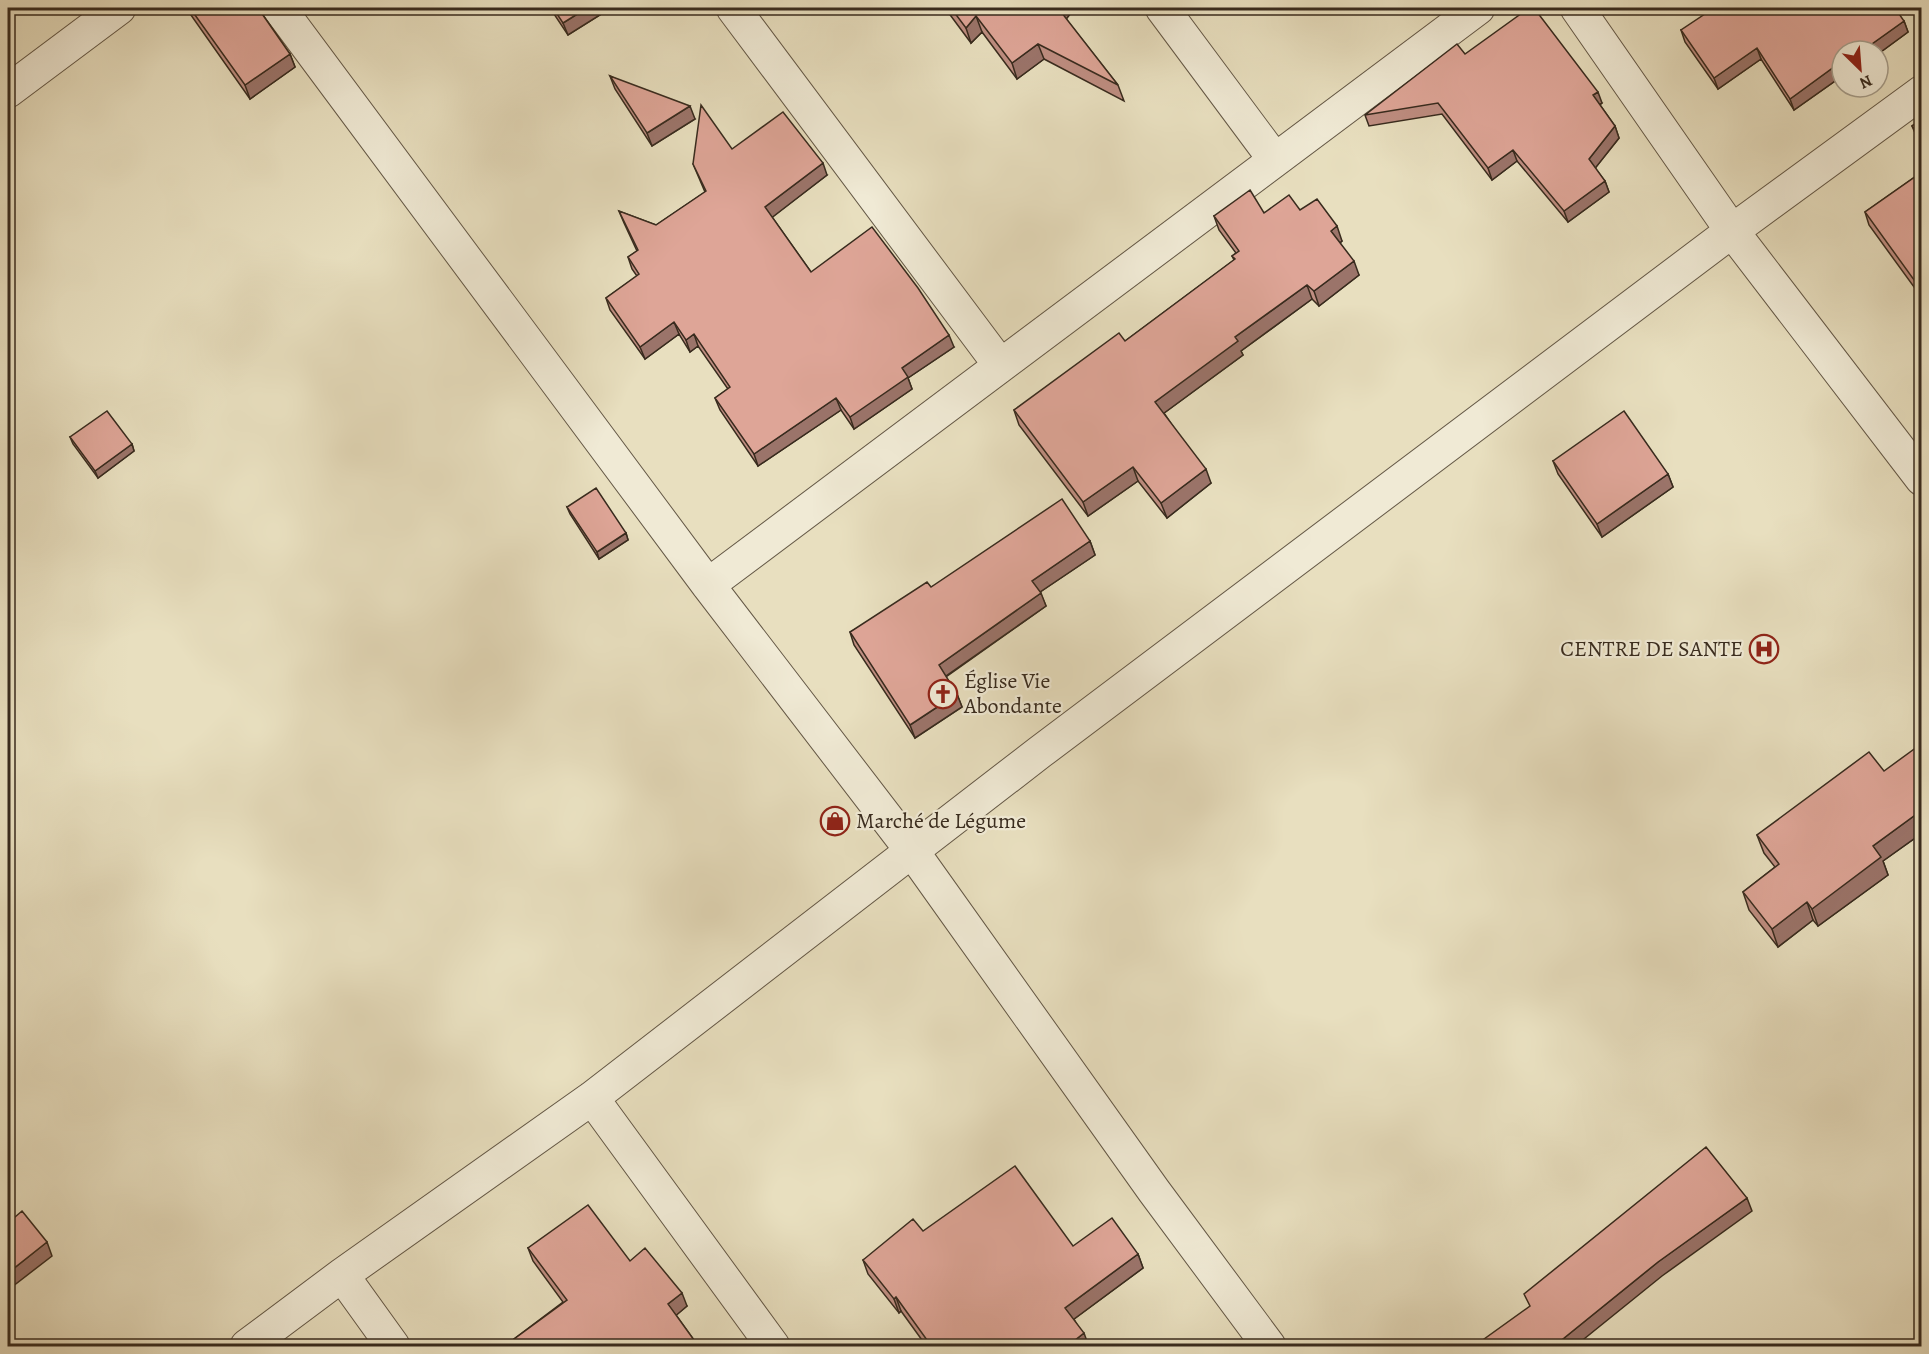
<svg xmlns="http://www.w3.org/2000/svg" width="1929" height="1354" font-family="Alegreya,serif">
  <rect width="100%" height="100%" fill="#e8dfbf"/>
  <filter id="stains"><feTurbulence type="fractalNoise" baseFrequency=".00333" numOctaves="4"/><feColorMatrix values="0 0 0 0 .2 0 0 0 0 .09 0 0 0 0 .02 0 0 0 .5 -.17"/></filter>
  <radialGradient id="worn" r=".72"><stop offset=".6" stop-color="#630" stop-opacity="0"/><stop offset="1" stop-color="#630" stop-opacity=".3"/></radialGradient>
  <g fill="none" stroke-linecap="round" stroke-linejoin="round">
    <g stroke="#645846" stroke-width="35">
      <path id="minor" d="M 279,8 L 708,585 L 912,851 L 1154,1191 L 1269,1346
        M 733,8 L 1000,365
        M 1162,8 L 1275,160
        M 1577,8 L 1732,231 L 1922,479
        M 8,91 L 119,8
        M 708,585 L 1478,8
        M 592,1098 L 773,1346
        M 342,1275 L 393,1346
        M 247,1346 L 342,1275 L 592,1098 L 1040,752 L 1732,231 L 1922,92"/>
    </g>
    <use href="#minor" stroke="#f0ead5" stroke-width="33"/>
  </g>
  <path fill="#bf8e82" stroke="#382b1e" stroke-width="1.5" d="M 186,8 L 258,8 L 290,54 L 295,67 L 250,99 Z
    M 550,8 L 611,8 L 568,35 Z
    M 945,8 L 1075,8 L 1066,19 L 1118,85 L 1124,101 L 1044,59 L 1017,79 L 982,32 L 971,43 Z
    M 1904,21 L 1908,32 L 1878,54 L 1878,51 L 1842,51 L 1842,76 L 1794,110 L 1761,59 L 1718,89 L 1685,42 L 1681,30 Z
    M 1465,54 L 1602,103 L 1600,105 L 1615,126 L 1619,138 L 1595,168 L 1605,181 L 1609,192 L 1568,222 L 1517,161 L 1492,180 L 1442,114 L 1369,126 L 1365,115 Z
    M 610,76 L 695,119 L 652,146 L 615,89 Z
    M 1922,119 L 1922,143 L 1915,133 L 1912,126 Z
    M 732,149 L 827,175 L 772,217 L 811,272 L 954,347 L 908,378 L 912,389 L 854,429 L 841,410 L 758,466 L 720,410 L 715,398 L 728,389 L 698,346 L 690,352 L 679,334 L 645,359 L 610,310 L 606,298 L 637,276 L 632,269 L 628,257 L 637,251 L 624,223 L 619,211 L 656,225 L 705,192 L 693,164 Z
    M 1922,172 L 1922,298 L 1869,225 L 1865,212 Z
    M 1300,210 L 1342,241 L 1340,243 L 1359,275 L 1319,306 L 1312,299 L 1241,351 L 1243,355 L 1164,413 L 1211,483 L 1167,518 L 1138,481 L 1088,516 L 1019,425 L 1014,410 L 1125,341 L 1234,260 L 1232,256 L 1236,253 L 1219,230 L 1214,216 Z
    M 70,437 L 132,444 L 134,451 L 98,478 L 73,444 Z
    M 1553,461 L 1668,474 L 1673,487 L 1602,537 L 1558,474 Z
    M 567,507 L 626,533 L 628,540 L 599,559 L 570,514 Z
    M 1090,541 L 1095,555 L 1040,592 L 1046,606 L 946,677 L 957,694 L 962,707 L 915,738 L 854,645 L 850,632 L 931,587 Z
    M 1922,753 L 1922,833 L 1883,861 L 1888,875 L 1818,926 L 1813,920 L 1778,947 L 1749,910 L 1743,892 L 1775,867 L 1764,853 L 1757,835 Z
    M 923,1231 L 1138,1254 L 1143,1268 L 1074,1319 L 1089,1347 L 927,1347 L 901,1311 L 899,1313 L 868,1274 L 863,1260 Z
    M 528,1248 L 630,1261 L 687,1306 L 676,1315 L 699,1347 L 512,1347 L 510,1342 L 563,1302 L 533,1261 Z"/>
  <path fill="#9b746a" stroke="#382b1e" stroke-width="1.5" d="M 587,8 L 611,8 L 568,35 L 563,23 Z
    M 1058,8 L 1075,8 L 1063,23 Z
    M 976,16 L 982,32 L 971,43 L 966,28 Z
    M 1904,21 L 1908,32 L 1878,54 L 1878,51 L 1862,51 Z
    M 1038,44 L 1044,59 L 1017,79 L 1012,63 Z
    M 1757,48 L 1761,59 L 1718,89 L 1714,78 Z
    M 290,54 L 295,67 L 250,99 L 245,85 Z
    M 1842,61 L 1842,76 L 1794,110 L 1790,99 Z
    M 1598,92 L 1602,103 L 1597,106 L 1593,95 Z
    M 690,106 L 695,119 L 652,146 L 647,133 Z
    M 1615,126 L 1619,138 L 1593,171 L 1589,159 Z
    M 1513,150 L 1517,161 L 1492,180 L 1488,168 Z
    M 823,163 L 827,175 L 770,219 L 765,207 Z
    M 1605,181 L 1609,192 L 1568,222 L 1564,211 Z
    M 1337,226 L 1342,241 L 1336,246 L 1331,231 Z
    M 1354,261 L 1359,275 L 1319,306 L 1314,291 Z
    M 1307,285 L 1312,299 L 1241,351 L 1243,355 L 1160,416 L 1155,402 L 1235,337 Z
    M 674,322 L 679,334 L 645,359 L 640,347 Z
    M 694,334 L 698,346 L 690,352 L 686,340 Z
    M 949,335 L 954,347 L 908,378 L 912,389 L 854,429 L 850,417 L 902,368 Z
    M 836,398 L 841,410 L 758,466 L 754,454 Z
    M 132,444 L 134,451 L 98,478 L 95,471 Z
    M 1133,467 L 1138,481 L 1088,516 L 1083,502 Z
    M 1206,469 L 1211,483 L 1167,518 L 1161,503 Z
    M 1668,474 L 1673,487 L 1602,537 L 1597,524 Z
    M 626,533 L 628,540 L 599,559 L 597,552 Z
    M 1090,541 L 1095,555 L 1037,594 L 1032,581 Z
    M 1041,593 L 1046,606 L 943,678 L 939,665 Z
    M 957,694 L 962,707 L 915,738 L 910,725 Z
    M 1922,810 L 1922,833 L 1883,861 L 1888,875 L 1818,926 L 1812,909 L 1873,846 Z
    M 1807,902 L 1813,920 L 1778,947 L 1772,929 Z
    M 1747,1198 L 1752,1211 L 1662,1276 L 1574,1347 L 1553,1347 L 1658,1262 Z
    M 47,1242 L 52,1256 L 8,1290 L 8,1273 Z
    M 1138,1254 L 1143,1268 L 1070,1322 L 1065,1308 Z
    M 682,1293 L 687,1306 L 673,1318 L 668,1304 Z
    M 896,1297 L 901,1311 L 899,1313 L 894,1299 Z
    M 1084,1333 L 1089,1347 L 1076,1347 L 1074,1341 Z"/>
  <path fill="#dea597" stroke="#382b1e" stroke-width="1.5" d="M 190,8 L 258,8 L 290,54 L 245,85 Z
    M 553,8 L 587,8 L 563,23 Z
    M 951,8 L 1058,8 L 1118,85 L 1038,44 L 1012,63 L 976,16 L 966,28 Z
    M 1529,8 L 1534,8 L 1598,92 L 1593,95 L 1615,126 L 1589,159 L 1605,181 L 1564,211 L 1513,150 L 1488,168 L 1438,103 L 1365,115 L 1457,44 L 1465,54 Z
    M 1714,8 L 1895,8 L 1904,21 L 1862,51 L 1860,51 L 1859,49 L 1856,51 L 1842,51 L 1842,61 L 1790,99 L 1757,48 L 1714,78 L 1681,30 Z
    M 610,76 L 690,106 L 647,133 Z
    M 701,105 L 732,149 L 783,112 L 823,163 L 765,207 L 811,272 L 872,227 L 918,288 L 949,335 L 902,368 L 908,377 L 850,417 L 836,398 L 754,454 L 715,398 L 730,387 L 694,334 L 686,340 L 674,322 L 640,347 L 606,298 L 639,274 L 628,257 L 638,250 L 619,211 L 656,225 L 706,191 L 693,164 Z
    M 1922,119 L 1922,140 L 1912,126 Z
    M 1922,172 L 1922,291 L 1865,212 Z
    M 1250,190 L 1264,213 L 1289,195 L 1300,210 L 1317,199 L 1337,226 L 1331,231 L 1354,261 L 1314,291 L 1307,285 L 1235,337 L 1238,341 L 1155,402 L 1206,469 L 1161,503 L 1133,467 L 1083,502 L 1014,410 L 1119,333 L 1125,341 L 1235,259 L 1232,256 L 1239,251 L 1214,216 Z
    M 107,411 L 132,444 L 95,471 L 70,437 Z
    M 1624,411 L 1668,474 L 1597,524 L 1553,461 Z
    M 596,488 L 626,533 L 597,552 L 567,507 Z
    M 1062,499 L 1090,541 L 1032,581 L 1041,593 L 939,665 L 957,694 L 910,725 L 850,632 L 927,582 L 931,587 Z
    M 1917,747 L 1922,753 L 1922,810 L 1873,846 L 1881,857 L 1812,909 L 1807,902 L 1772,929 L 1743,892 L 1779,864 L 1757,835 L 1869,752 L 1884,771 Z
    M 1706,1147 L 1747,1198 L 1658,1262 L 1553,1347 L 1473,1347 L 1530,1306 L 1524,1294 Z
    M 1015,1166 L 1073,1246 L 1112,1218 L 1138,1254 L 1065,1308 L 1084,1333 L 1074,1341 L 1078,1347 L 932,1347 L 896,1297 L 894,1299 L 863,1260 L 913,1219 L 923,1231 Z
    M 588,1205 L 630,1261 L 645,1248 L 682,1293 L 668,1304 L 699,1347 L 513,1347 L 510,1342 L 567,1300 L 528,1248 Z
    M 22,1211 L 47,1242 L 8,1273 L 8,1223 Z"/>
  <defs>
    <g id="hospital-ring" transform="scale(1.5)"><circle r="9.5" fill="#f0ead5" stroke="#8f2418" stroke-width="1.5"/><path d="M-5-5h3v3.5h4V-5h3V5h-3V1.5h-4V5h-3Z" fill="#8f2418"/></g>
    <g id="church-ring" transform="scale(1.5)"><circle r="9.5" fill="#f0ead5" stroke="#8f2418" stroke-width="1.5"/><path d="M-1.2-6h2.4v3.5h3.3v2.4h-3.3V6h-2.4V-.1h-3.3v-2.4h3.3Z" fill="#8f2418"/></g>
    <g id="shop-ring" transform="scale(1.5)"><circle r="9.5" fill="#f0ead5" stroke="#8f2418" stroke-width="1.5"/><path d="M-5-2.5h2.3a2.7 3.5 0 0 1 5.4 0H5L5.5 6h-11ZM-1.5-2.5h3a1.5 2.3 0 0 0-3 0Z" fill="#8f2418"/></g>
  </defs>
  <g fill-rule="evenodd">
    <use href="#hospital-ring" x="1764" y="649"/>
    <use href="#church-ring" x="943" y="694"/>
    <use href="#shop-ring" x="835" y="821"/>
  </g>
  <g text-anchor="middle" dominant-baseline="central" stroke-width="4.5" stroke-linejoin="round" paint-order="stroke">
    <g font-size="22" fill="#382b1e" stroke="#f0ead5" text-anchor="start">
      <text x="1743" y="649" text-anchor="end">CENTRE DE SANTE</text>
      <text x="964" y="681">Église Vie<tspan x="964" dy="25">Abondante</tspan></text>
      <text x="856" y="821">Marché de Légume</text>
    </g>
  </g>
  <rect width="1929" height="1354" fill="none" stroke="#e8dfbf" stroke-width="30"/>
  <rect x="9" y="9" width="1911" height="1336" fill="none" stroke="#382b1e" stroke-width="3"/>
  <rect x="15" y="15" width="1899" height="1324" fill="none" stroke="#382b1e" stroke-width="1.5"/>
  <g transform="translate(1860 69) rotate(155)"><circle r="28" fill="#f0ead5" stroke="#a69e8c" stroke-width="1.5"/>
  <path d="M0-4.5L10 22L0 15L-10 22Z" fill="#8f2418"/>
  <text y="-9" font-size="16" font-weight="bold" text-anchor="middle" fill="#382b1e">N</text>
  </g>
  <rect width="100%" height="100%" filter="url(#stains)"/>
  <rect width="100%" height="100%" fill="url(#worn)"/>
</svg>
